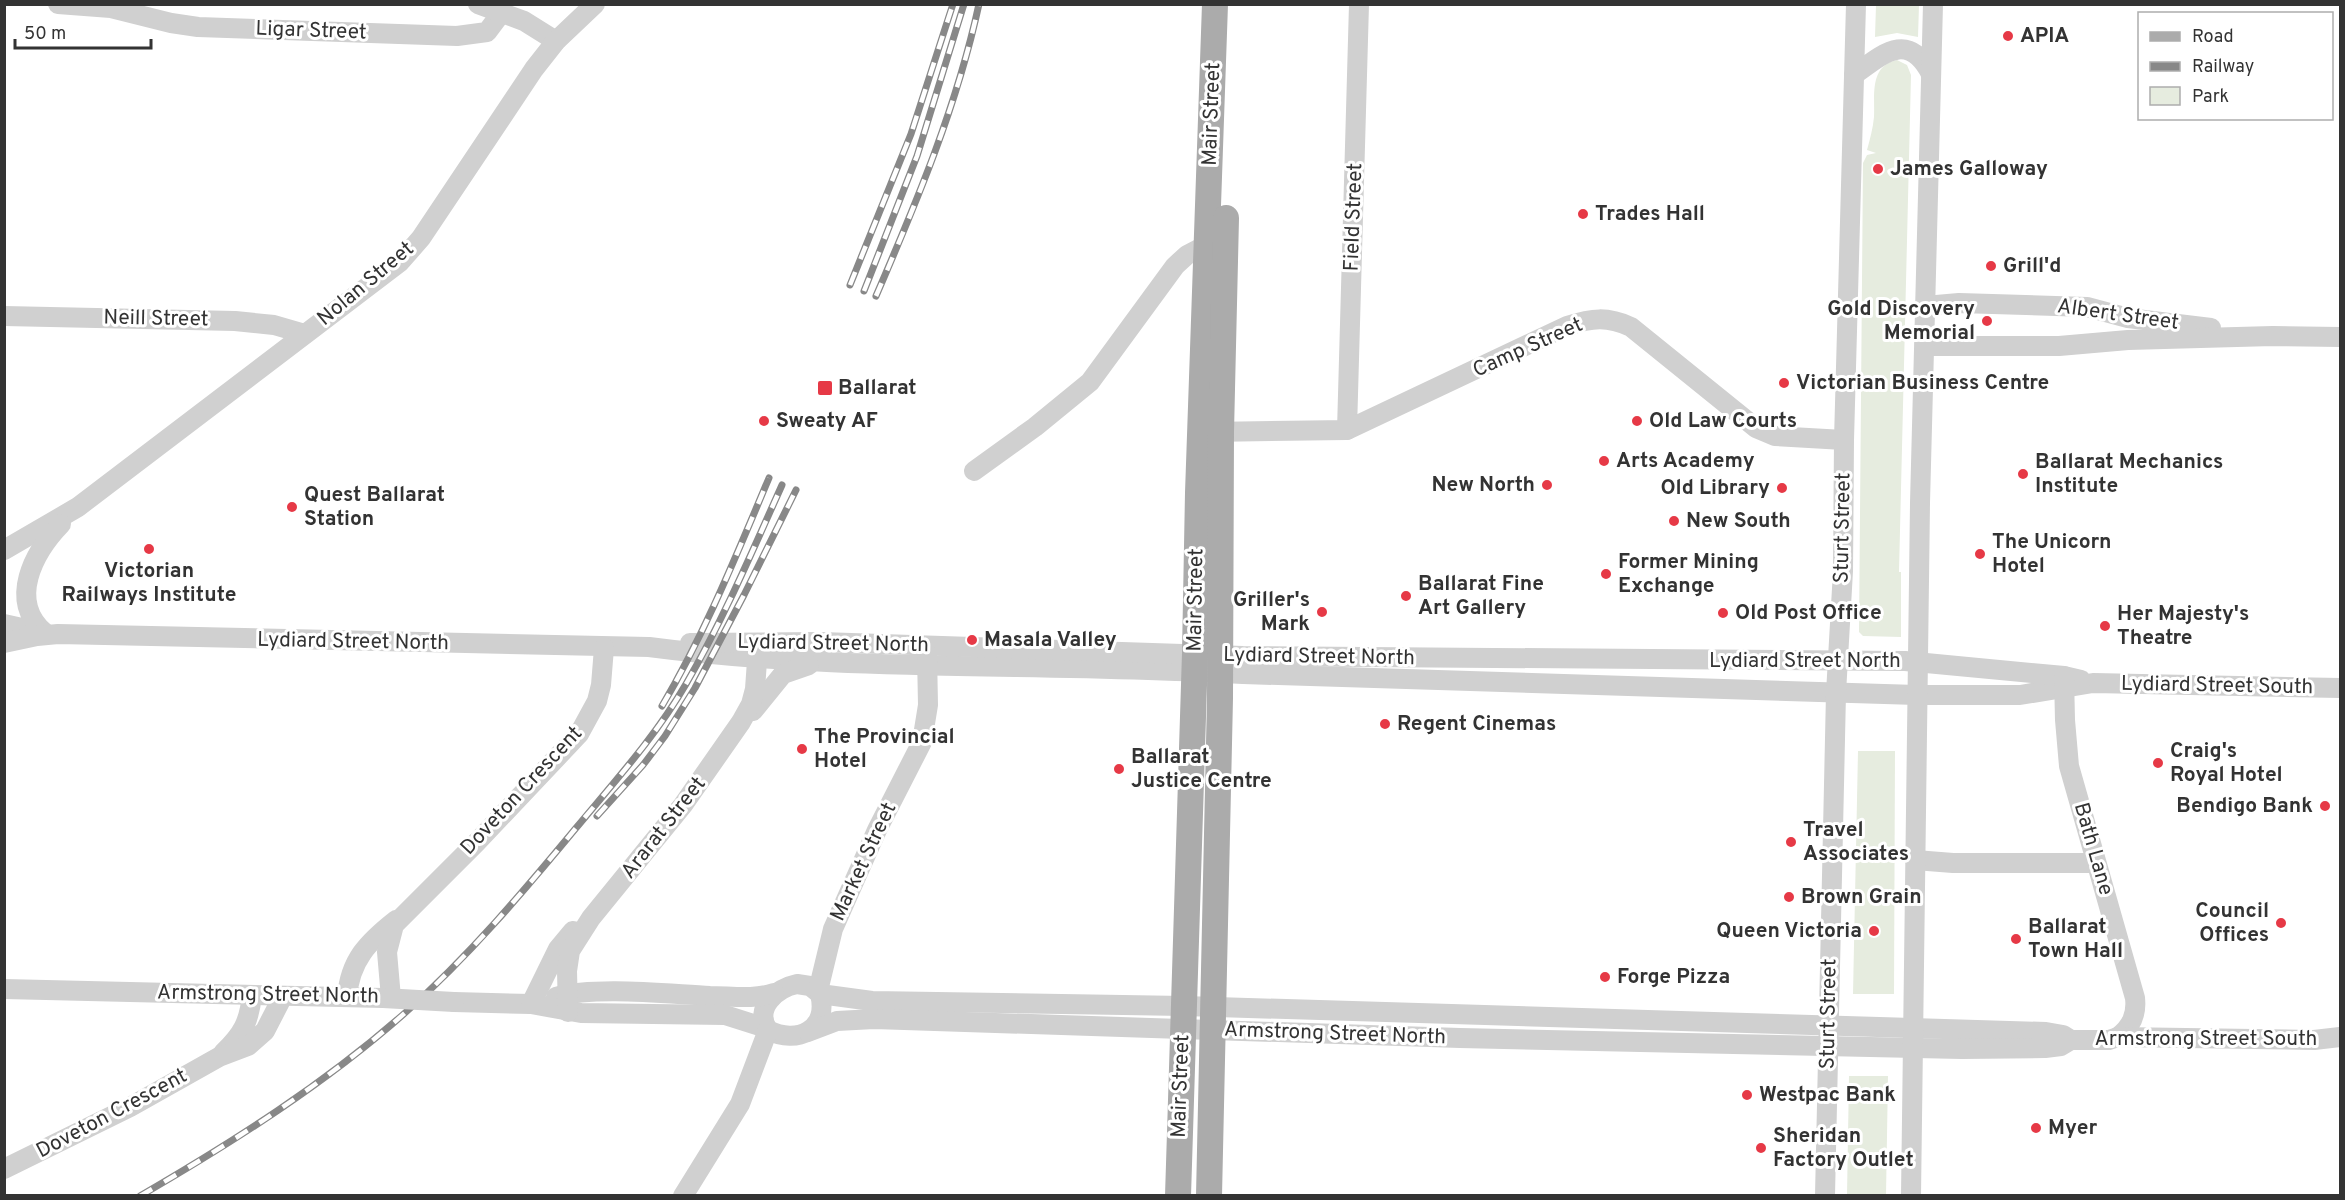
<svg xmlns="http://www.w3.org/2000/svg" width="2345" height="1200" viewBox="0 0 2345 1200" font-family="Overpass,sans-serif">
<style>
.green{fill:#e6ecdf}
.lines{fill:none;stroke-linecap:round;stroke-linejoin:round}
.minor{stroke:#d0d0d0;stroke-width:20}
.major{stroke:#ababab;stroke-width:26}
.rail-casing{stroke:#888;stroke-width:7}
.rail{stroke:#fff;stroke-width:4.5;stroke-dasharray:14;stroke-linecap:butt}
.minor-bridge{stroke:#d0d0d0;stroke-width:20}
.poi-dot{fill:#e63946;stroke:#fff;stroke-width:2}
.labels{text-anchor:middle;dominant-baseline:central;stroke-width:6;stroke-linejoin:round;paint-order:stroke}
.street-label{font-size:21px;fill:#333;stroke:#fff}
.poi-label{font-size:21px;font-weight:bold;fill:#333;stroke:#fff;text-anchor:start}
</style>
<rect width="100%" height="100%" fill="#fff"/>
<!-- green -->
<g class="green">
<path d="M1876,5H1919L1918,37L1897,33L1875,37Z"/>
<path d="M1897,60L1907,65L1911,75L1899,572H1901V637L1863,636L1859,632L1863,163L1867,155L1876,153L1867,150C1870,139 1873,128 1874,117C1875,95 1869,66 1897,60Z"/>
<path d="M1858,751H1895L1894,994H1853Z"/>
<path d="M1849,1076H1888L1886,1195H1847Z"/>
</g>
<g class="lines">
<!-- minor -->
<g class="minor">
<path d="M58,4L111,8L171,23L198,27L457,36L487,32L502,12"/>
<path d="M478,4L524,21L556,41"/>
<path d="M1854,75C1883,54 1908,30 1931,74"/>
<path d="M1925,306L1959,303L2087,307L2128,318L2211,328"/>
<path d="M4,316L235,321L274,325L305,334"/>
<path d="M1925,346H2059L2128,340L2273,336L2340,337"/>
<path d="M1347,430L1359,4"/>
<path d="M1209,432L1347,430L1567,326C1592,318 1607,316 1631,327L1756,428L1775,436L1844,440"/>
<path d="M974,471L1035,427L1090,382L1175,266L1187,255L1208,244"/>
<path d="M4,550L78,507L400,262L421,238L534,69L556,41L595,4"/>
<path d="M4,624L40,632"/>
<path d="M45,633C7,601 34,552 61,524"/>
<path d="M4,643L37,636L58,634L649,647C846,673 1045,662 1243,674L1917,695H2020L2093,683L2340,688"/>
<path d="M690,643L821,642L1243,656L1905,661L2064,676L2081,680"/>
<path d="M2064,676L2065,720L2069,766L2135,998C2137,1015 2131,1027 2118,1037"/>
<path d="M753,711L783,674L809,665"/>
<path d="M1915,860L1953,863H2096"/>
<path d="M797,984L810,986L820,994C829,1030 797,1045 768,1030C753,1008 777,988 797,984Z"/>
<path d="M4,989L383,998"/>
<path d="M818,991L833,929L877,830L922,742L928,705L927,654"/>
<path d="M820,994L872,1001L1184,1006L2046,1032L2063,1035L2071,1040"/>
<path d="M347,997C350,960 368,942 396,920"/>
<path d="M556,997C596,986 667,994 710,996C731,996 753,1000 774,993"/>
<path d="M391,998L387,952L394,925L477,842L579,734L597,701L601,685L604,648"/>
<path d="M454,1002L531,1004L581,1013L725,1015L766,1028"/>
<path d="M531,1004L558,949L573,931"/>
<path d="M568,1012L567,971L570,951L591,918L683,805L741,722L751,704L755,689L758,647"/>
<path d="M808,1032L837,1021L874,1019L1460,1038L1962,1049L2045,1048L2061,1046L2071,1040H2109L2118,1037L2314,1040L2340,1037"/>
<path d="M223,1053C243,1034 249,1022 252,995"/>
<path d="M4,1169L130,1107L219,1057L248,1046L265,1031L283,996"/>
<path d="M683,1196L740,1104L768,1030"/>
<path d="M1825,1196L1836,693L1843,571L1844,440L1856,4"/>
<path d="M1911,1196L1920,503L1933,4"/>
</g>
<!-- major -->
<g class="major">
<path d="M1178,1196L1195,653L1198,493L1215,4"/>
<path d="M1209,1196L1220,698L1221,432L1226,218"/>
</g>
<defs>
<g id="rail">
<path d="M850,285L911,134L953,4"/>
<path d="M864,291L917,156L964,4"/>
<path d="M876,296C917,201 957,106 979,4"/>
<path d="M662,706C705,633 736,556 769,478"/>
<path d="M597,816L643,765L665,736L695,688L744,595L796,490"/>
<path d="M140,1196C233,1142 326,1083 406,1012C469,956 523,892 576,828C615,781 656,736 686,684C723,620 752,552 782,485"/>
</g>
</defs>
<!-- rail casing -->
<use href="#rail" class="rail-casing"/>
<!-- rail -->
<use href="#rail" class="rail"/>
<!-- minor-bridge -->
<path class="minor-bridge" d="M383,998L454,1002"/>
</g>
<!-- markers -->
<g class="poi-dot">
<circle cx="2008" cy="36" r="6"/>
<circle cx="1878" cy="169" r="6"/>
<circle cx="1583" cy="214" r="6"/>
<circle cx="1991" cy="266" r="6"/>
<circle cx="1987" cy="321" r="6"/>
<circle cx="1784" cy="383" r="6"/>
<rect x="817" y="380" width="16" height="16" rx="3"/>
<circle cx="764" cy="421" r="6"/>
<circle cx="1637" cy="421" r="6"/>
<circle cx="1604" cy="461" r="6"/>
<circle cx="2023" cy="474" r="6"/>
<circle cx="1547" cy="485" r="6"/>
<circle cx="1782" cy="488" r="6"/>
<circle cx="292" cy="507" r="6"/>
<circle cx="1674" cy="521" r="6"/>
<circle cx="149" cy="549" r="6"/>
<circle cx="1980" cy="554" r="6"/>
<circle cx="1606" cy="574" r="6"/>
<circle cx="1406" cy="596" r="6"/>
<circle cx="1322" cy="612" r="6"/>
<circle cx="1723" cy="613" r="6"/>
<circle cx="2105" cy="626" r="6"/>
<circle cx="972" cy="640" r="6"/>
<circle cx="1385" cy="724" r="6"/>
<circle cx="802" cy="749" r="6"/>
<circle cx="2158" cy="763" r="6"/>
<circle cx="1119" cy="769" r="6"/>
<circle cx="2325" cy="806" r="6"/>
<circle cx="1791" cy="842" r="6"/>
<circle cx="1789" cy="897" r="6"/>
<circle cx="2281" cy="923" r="6"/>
<circle cx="1874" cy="931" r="6"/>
<circle cx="2016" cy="939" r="6"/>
<circle cx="1605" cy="977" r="6"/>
<circle cx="1747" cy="1095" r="6"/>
<circle cx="2036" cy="1128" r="6"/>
<circle cx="1761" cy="1148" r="6"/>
</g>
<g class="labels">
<!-- street labels -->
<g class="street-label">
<text transform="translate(311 31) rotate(2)">Ligar Street</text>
<text transform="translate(1212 114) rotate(-88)">Mair Street</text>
<text transform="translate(1354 217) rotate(-88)">Field Street</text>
<text transform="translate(366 284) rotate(-40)">Nolan Street</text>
<text transform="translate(2118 315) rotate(8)">Albert Street</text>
<text transform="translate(156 319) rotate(1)">Neill Street</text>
<text transform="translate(1528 348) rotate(-24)">Camp Street</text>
<text transform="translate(1843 528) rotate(-89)">Sturt Street</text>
<text transform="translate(1196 600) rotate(-89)">Mair Street</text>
<text transform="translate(353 642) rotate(1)">Lydiard Street North</text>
<text transform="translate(833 644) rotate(1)">Lydiard Street North</text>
<text transform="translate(1319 657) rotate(1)">Lydiard Street North</text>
<text x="1805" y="661">Lydiard Street North</text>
<text transform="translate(2217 686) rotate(1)">Lydiard Street South</text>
<text transform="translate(522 791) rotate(-47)">Doveton Crescent</text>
<text transform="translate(664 828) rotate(-52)">Ararat Street</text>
<text transform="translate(2093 849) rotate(74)">Bath Lane</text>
<text transform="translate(864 862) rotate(-65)">Market Street</text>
<text transform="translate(268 995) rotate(1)">Armstrong Street North</text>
<text transform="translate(1829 1014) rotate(-89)">Sturt Street</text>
<text transform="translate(1335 1034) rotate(2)">Armstrong Street North</text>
<text x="2206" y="1039">Armstrong Street South</text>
<text transform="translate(1181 1086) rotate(-88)">Mair Street</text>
<text transform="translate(112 1114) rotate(-28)">Doveton Crescent</text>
</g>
<!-- poi labels -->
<g class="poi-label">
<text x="2020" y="36">APIA</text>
<text x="1890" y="169">James Galloway</text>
<text x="1595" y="214">Trades Hall</text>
<text x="2003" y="266">Grill'd</text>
<text x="1975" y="309" text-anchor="end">Gold Discovery<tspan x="1975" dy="24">Memorial</tspan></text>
<text x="1796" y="383">Victorian Business Centre</text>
<text x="838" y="388">Ballarat</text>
<text x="776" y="421">Sweaty AF</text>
<text x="1649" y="421">Old Law Courts</text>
<text x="1616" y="461">Arts Academy</text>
<text x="2035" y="462">Ballarat Mechanics<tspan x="2035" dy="24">Institute</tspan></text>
<text x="1535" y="485" text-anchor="end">New North</text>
<text x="1770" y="488" text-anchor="end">Old Library</text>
<text x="304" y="495">Quest Ballarat<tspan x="304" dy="24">Station</tspan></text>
<text x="1686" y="521">New South</text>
<text x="1992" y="542">The Unicorn<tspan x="1992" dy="24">Hotel</tspan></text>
<text x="1618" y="562">Former Mining<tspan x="1618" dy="24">Exchange</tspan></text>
<text x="149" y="571" text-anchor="middle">Victorian<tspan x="149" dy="24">Railways Institute</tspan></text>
<text x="1418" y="584">Ballarat Fine<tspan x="1418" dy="24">Art Gallery</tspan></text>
<text x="1310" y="600" text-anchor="end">Griller's<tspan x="1310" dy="24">Mark</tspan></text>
<text x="1735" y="613">Old Post Office</text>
<text x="2117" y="614">Her Majesty's<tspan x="2117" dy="24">Theatre</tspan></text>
<text x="984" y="640">Masala Valley</text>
<text x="1397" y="724">Regent Cinemas</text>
<text x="814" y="737">The Provincial<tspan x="814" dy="24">Hotel</tspan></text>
<text x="2170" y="751">Craig's<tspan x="2170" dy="24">Royal Hotel</tspan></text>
<text x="1131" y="757">Ballarat<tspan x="1131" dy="24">Justice Centre</tspan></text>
<text x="2313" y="806" text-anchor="end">Bendigo Bank</text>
<text x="1803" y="830">Travel<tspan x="1803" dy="24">Associates</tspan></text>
<text x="1801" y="897">Brown Grain</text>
<text x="2269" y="911" text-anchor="end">Council<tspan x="2269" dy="24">Offices</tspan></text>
<text x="2028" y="927">Ballarat<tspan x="2028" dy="24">Town Hall</tspan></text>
<text x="1862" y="931" text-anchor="end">Queen Victoria</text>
<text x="1617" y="977">Forge Pizza</text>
<text x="1759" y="1095">Westpac Bank</text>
<text x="2048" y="1128">Myer</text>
<text x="1773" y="1136">Sheridan<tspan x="1773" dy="24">Factory Outlet</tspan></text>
</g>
</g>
<!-- border -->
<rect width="2345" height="1200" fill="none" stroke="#333333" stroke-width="12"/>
<!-- legend -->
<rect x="2138" y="12" width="195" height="108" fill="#ffffff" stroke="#adadad" stroke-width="1.5"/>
<rect x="2150" y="32" width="30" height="9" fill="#ababab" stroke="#adadad" stroke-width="1.5"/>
<text x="2192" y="42" font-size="18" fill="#333333">Road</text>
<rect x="2150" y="62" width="30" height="9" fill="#888888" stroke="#adadad" stroke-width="1.5"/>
<text x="2192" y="72" font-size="18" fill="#333333">Railway</text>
<rect x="2150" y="87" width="30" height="18" fill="#e6ecdf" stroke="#adadad" stroke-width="1.5"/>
<text x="2192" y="102" font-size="18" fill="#333333">Park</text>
<!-- scale -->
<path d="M15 39v9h136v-9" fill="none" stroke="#333333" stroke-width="3"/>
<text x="24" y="39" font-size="18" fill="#333333" stroke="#ffffff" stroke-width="4.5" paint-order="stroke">50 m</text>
</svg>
